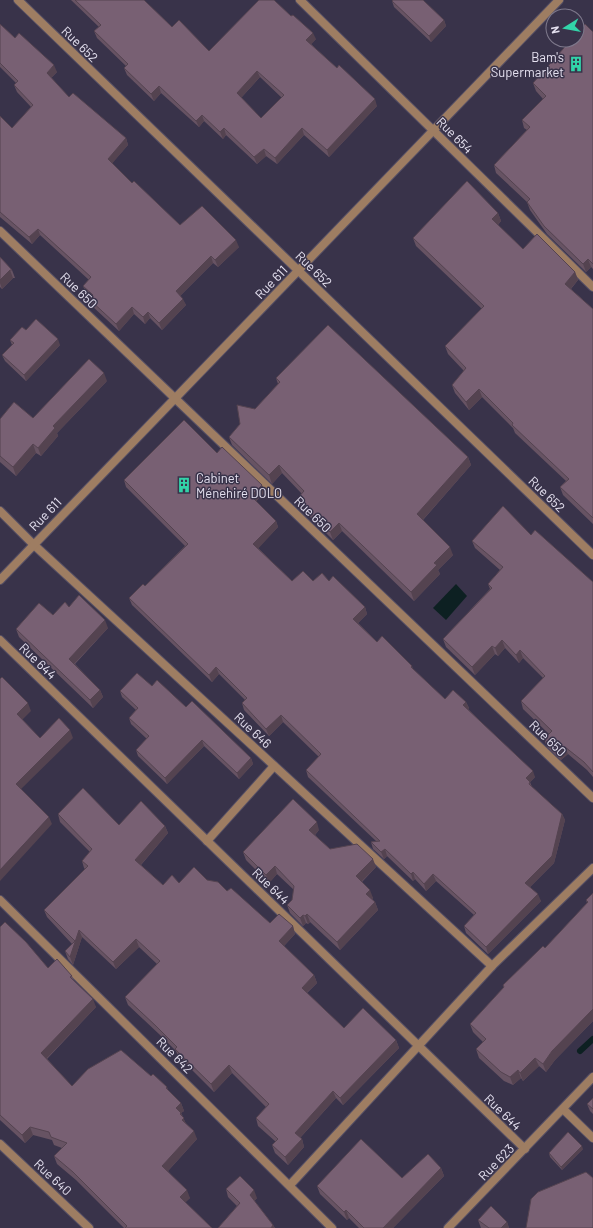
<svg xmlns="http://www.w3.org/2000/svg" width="593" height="1228" viewBox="0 0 593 1228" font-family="Barlow,sans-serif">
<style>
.water{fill:#0d2022}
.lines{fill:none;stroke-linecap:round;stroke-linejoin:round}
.stream{stroke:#0d2022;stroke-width:6}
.minor-casing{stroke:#554f65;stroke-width:10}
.minor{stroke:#9e7d62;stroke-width:8}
.wall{fill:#675363;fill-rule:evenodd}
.shaded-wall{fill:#544350}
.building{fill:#786073;stroke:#544350;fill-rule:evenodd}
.labels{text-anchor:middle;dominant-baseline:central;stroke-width:3;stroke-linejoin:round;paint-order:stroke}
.street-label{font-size:13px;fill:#e5e1f0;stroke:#39334a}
.poi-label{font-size:13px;fill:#e5e1f0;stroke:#39334a;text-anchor:end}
</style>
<rect width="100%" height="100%" fill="#39334a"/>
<!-- water -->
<path class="water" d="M456,584L467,596L446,620L433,608Z"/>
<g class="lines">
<!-- stream -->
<path class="stream" d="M580,1051L593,1039"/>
<defs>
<g id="minor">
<path d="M18,0L593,555"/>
<path d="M300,0L593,287"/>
<path d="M0,231L593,798"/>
<path d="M0,511L33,544L492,966"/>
<path d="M0,580L559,0"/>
<path d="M0,640L525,1149"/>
<path d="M207,841L274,766"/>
<path d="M0,900L332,1228"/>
<path d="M563,1109L593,1138"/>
<path d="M0,1144L89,1228"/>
<path d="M290,1185L492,966L593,868"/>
<path d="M448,1228L593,1077"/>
</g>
</defs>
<!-- minor casing -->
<use href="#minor" class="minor-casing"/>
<!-- minor -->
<use href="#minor" class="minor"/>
</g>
<!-- wall -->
<g class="wall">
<path d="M71,0H144L172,27L209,51L316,39L311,44L377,106L329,157L304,135L277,164L266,156L257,164L226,135L223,139L204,121L199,127L161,93L154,101L127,75L124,68L126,66L97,38L94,31L99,27ZM260,77L282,98L261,118L241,98Z"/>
<path d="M392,1L444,20L446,26L431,42L394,7Z"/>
<path d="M0,24L15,38L57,72L51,78L69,97L126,138L128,145L112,163L132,183L180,225L239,247L218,267L213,263L180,296L186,305L162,330L150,318L145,324L134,314L119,331L92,306L89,299L91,297L86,293L83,286L89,280L40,235L32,244L0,217V116L12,128L31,107L17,92L14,85L16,83L0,67Z"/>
<path d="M593,32V269L591,267L586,272L547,234L530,210L527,202L496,173L494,165L527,130L524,128L522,120L543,99L536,91L533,83Z"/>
<path d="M498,213L501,221L498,225L523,249L575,272L578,280L571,289L593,309V524L563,495L560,487L566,481L515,433L513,428L482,397L469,410L455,393L452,385L464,371L448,354L445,346L482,309L416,246L413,238Z"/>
<path d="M0,257L12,270L15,278H13L2,289L0,287Z"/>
<path d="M26,330L60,345L26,381L5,361L2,355L12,345L10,340Z"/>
<path d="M276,378L468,457L471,465L423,520L453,555L438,570L440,574L414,601L342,531L333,540L300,507L297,499L302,494L282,473L272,484L232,445L229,437L278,384Z"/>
<path d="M107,381L57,433L58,436L41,456L36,453L16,476L0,462V419L33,418Z"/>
<path d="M217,453L265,492L256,501L276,521L278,527L258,548L292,581H329L365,607L367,614L358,623L377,642L412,666L413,670L445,699L466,702L469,708L468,709L535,777L530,782L532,787L562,814L565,820L554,863L530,887L541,901L488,954L466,933L464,926L474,915L436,881L426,891L415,879L413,881L387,856L384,859L373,849L371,842L376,841L308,777L306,770L319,757L283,722L269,736L244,710L242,703L245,700L219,674L212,682L132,605L129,598L145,586L185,546L126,487L124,480Z"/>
<path d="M531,535L593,582V777L587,770L568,754L561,760L547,747L544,739L549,734L523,709L521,701L543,678L523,658L519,663L505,648L498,656L495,654L475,675L446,647L443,639L490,589L488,584L500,570L475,548L472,541Z"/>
<path d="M69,607L108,628L75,664L100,690L103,697L93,708L19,637L16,629L53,615Z"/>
<path d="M152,686L186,707L251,758L253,764L239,779L204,746L167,784L138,756L136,750L147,739L131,724L129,718L136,710L122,697L120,691Z"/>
<path d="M58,814L119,825L165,826L168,833L141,865L163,885L207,880L227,891L270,923L293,926L295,934L284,946L314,975L317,983L307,993L344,1028L396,1040L399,1048L343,1105L336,1098L300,1138L302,1139L304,1147L288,1165L275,1153L272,1145L276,1142L258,1126L256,1118L266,1107L232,1073L214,1092L178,1056L176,1051L159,1034L128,1005L125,997L157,964L139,947L116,969L82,937L73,965L68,959L65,951L72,944L47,917L44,910L85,869L84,868L82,861L90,852L60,822Z"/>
<path d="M319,830L315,835L330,849L376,867L362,882L373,898L372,899L375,902L378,910L340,950L310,922L308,924L306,923L303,926L290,913L287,905L292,900L294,890L277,874L269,883L246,860L243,852Z"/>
<path d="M593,893V1021L555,1060L546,1072L539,1066L523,1081L521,1078L513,1085L504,1081L479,1058L476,1049L483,1042L473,1032L470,1024L504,988L503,985L545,948L587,903L586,900Z"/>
<path d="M0,927L48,968L72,976L74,981L96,1007L47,1059L72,1086L151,1076L167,1087L168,1091L181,1103L184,1111L181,1113L183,1117L185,1122L197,1139L168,1171L190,1198L185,1202L212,1228H124L76,1180L57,1164L54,1156L62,1148L54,1145L52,1140L33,1135L25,1143L0,1120Z"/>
<path d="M593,1098V1114L590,1111L587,1104Z"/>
<path d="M583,1149L562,1170L550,1157L549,1153Z"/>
<path d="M441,1168L444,1176L393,1228H359L349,1218L347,1220L320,1194L317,1186L402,1178Z"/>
<path d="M226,1189L257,1198L254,1201L273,1225L275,1228H218L237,1206L228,1197Z"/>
<path d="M478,1220L507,1222L509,1228H481Z"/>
</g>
<!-- shaded-wall -->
<g class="shaded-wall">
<path d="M444,20L446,26L431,42L429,36Z"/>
<path d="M313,33L316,39L309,47L306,40Z"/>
<path d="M54,65L57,72L49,80L47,73Z"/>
<path d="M257,71L260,77L239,100L237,93Z"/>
<path d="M159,86L161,93L154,101L151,94Z"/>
<path d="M375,99L377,106L329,157L327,150Z"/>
<path d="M202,115L204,121L199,127L196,121Z"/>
<path d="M224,128L226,135L223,139L220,132Z"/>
<path d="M302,128L304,135L277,164L275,158Z"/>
<path d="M126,138L128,145L110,166L108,159Z"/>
<path d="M264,149L266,156L257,164L254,157Z"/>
<path d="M498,213L501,221L495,228L492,219Z"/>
<path d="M38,229L40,235L32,244L29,237Z"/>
<path d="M236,240L239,247L218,267L215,260Z"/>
<path d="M211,256L213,263L178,298L176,291Z"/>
<path d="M588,259L591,267L586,272L583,264Z"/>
<path d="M10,270L13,278L2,289L0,283V280Z"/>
<path d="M575,272L578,280L568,292L565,284Z"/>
<path d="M183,299L186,305L162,330L159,323Z"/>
<path d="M132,307L134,314L119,331L116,324Z"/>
<path d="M148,312L150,318L145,324L143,317Z"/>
<path d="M58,339L60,345L26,381L24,375Z"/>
<path d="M104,373L107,381L57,433L58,436L41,456L38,448L53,426Z"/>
<path d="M479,389L482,397L469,410L466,402Z"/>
<path d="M33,444L36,453L16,476L13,467Z"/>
<path d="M468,457L471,465L420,523L417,514Z"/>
<path d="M279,465L282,473L272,484L269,475Z"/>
<path d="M262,485L265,492L254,503L251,496Z"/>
<path d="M276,521L278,527L256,551L253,544Z"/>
<path d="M339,523L342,531L333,540L330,532Z"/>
<path d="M450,547L453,555L438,570L440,574L414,601L411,592L434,563Z"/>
<path d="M365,607L367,614L356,625L353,619Z"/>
<path d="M105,620L108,628L72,666L69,659Z"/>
<path d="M502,640L505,648L498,656L495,648Z"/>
<path d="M492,646L495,654L475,675L472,667Z"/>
<path d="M520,650L523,658L519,663L516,655Z"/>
<path d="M216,667L219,674L212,682L209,675Z"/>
<path d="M100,690L103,697L93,708L90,700Z"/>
<path d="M466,702L469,708L466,712L463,705Z"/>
<path d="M28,703L31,711L20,722L17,714Z"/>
<path d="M281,715L283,722L269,736L266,729Z"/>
<path d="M70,730L73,738L18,792L16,784Z"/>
<path d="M202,740L204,746L167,784L165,778Z"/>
<path d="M565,747L568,754L561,760L558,752Z"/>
<path d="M251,758L253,764L239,779L237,773Z"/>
<path d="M533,771L535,777L528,784L526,778Z"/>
<path d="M562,814L565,820L554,863L527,890L525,883Z"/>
<path d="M49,817L52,824L0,881V870Z"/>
<path d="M317,822L319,830L312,838L309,830Z"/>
<path d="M165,826L168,833L138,868L135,860Z"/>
<path d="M385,849L387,856L384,859L381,852Z"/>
<path d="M373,859L376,867L359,884L356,876Z"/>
<path d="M275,866L277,874L269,883L266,875Z"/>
<path d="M413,872L415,879L413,881L411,874Z"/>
<path d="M433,874L436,881L426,891L424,884Z"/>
<path d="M370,890L373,898L369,902L366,894Z"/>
<path d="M538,894L541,901L488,954L486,947Z"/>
<path d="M375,902L378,910L340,950L337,942Z"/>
<path d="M307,914L310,922L308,924L305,916Z"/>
<path d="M303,915L306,923L303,926L300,918Z"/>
<path d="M293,926L295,934L281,949L279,941Z"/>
<path d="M79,930L82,937L73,965L70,957Z"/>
<path d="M136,939L139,947L116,969L113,962Z"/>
<path d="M314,975L317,983L304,995L302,988Z"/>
<path d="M93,999L96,1007L44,1061L41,1053Z"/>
<path d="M593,1009V1021L555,1060L546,1072L543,1064L552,1051Z"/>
<path d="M396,1040L399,1048L343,1105L340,1098Z"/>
<path d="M535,1058L539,1066L523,1081L520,1073Z"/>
<path d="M229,1065L232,1073L214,1092L211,1084Z"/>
<path d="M518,1070L521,1078L513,1085L510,1077Z"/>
<path d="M333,1091L336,1098L298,1140L295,1133Z"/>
<path d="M181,1103L184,1111L181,1113L187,1126L185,1127L176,1108Z"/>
<path d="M30,1127L33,1135L25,1143L22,1135Z"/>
<path d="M194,1131L197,1139L165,1174L162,1166Z"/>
<path d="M302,1139L304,1147L288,1165L285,1157Z"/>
<path d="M582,1146L583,1149L562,1170L561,1167Z"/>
<path d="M441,1168L444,1176L393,1228H383Z"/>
<path d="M187,1190L190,1198L183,1205L180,1197Z"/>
<path d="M254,1190L257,1198L253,1203L250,1195Z"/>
<path d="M346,1210L349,1218L347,1220L344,1212Z"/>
<path d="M507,1222L509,1228H501Z"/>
<path d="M273,1225L275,1228H271Z"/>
</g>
<!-- building -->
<g class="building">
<path d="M75,0H144L172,27L179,20L209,51L259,0H274L291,16L293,15L313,33L306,40L337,68L339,65L375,99L327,150L302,128L275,158L264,149L254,157L224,128L220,132L202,115L196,121L159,86L151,94L124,68L128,64L94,31L101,25ZM257,71L284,95L261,118L237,93Z"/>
<path d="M393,0H423L444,20L429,36L392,1Z"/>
<path d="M0,24L15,38L19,33L54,65L47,73L69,97L73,93L126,138L108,159L132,183L134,181L180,225L202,206L236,240L215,260L211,256L176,291L183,299L159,323L148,312L143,317L132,307L116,324L89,299L93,295L83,286L91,277L38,229L29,237L0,212V116L12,128L33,105L14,85L18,81L0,63Z"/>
<path d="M585,24L593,32V264L588,259L583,264L544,226L527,202L530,199L494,165L530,127L522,120L546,96L533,83L571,40H577V33Z"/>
<path d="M467,181L498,213L492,219L523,249L537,234L575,272L565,284L593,309V518L560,487L569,479L512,425L513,423L479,389L466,402L452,385L466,368L445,346L484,306L413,238Z"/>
<path d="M0,257L12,270H10L0,280Z"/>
<path d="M36,319L58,339L24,375L2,355L14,343L10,340L22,327L26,330Z"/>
<path d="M328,325L468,457L417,514L450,547L434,563L437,565L411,592L339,523L330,532L297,499L304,491L279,465L269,475L229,437L240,424L237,405L255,409L280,382L276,378Z"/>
<path d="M89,359L104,373L53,426L55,428L38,448L33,444L13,467L0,456V419L14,402L33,418Z"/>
<path d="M184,420L217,453L222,447L262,485L251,496L276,521L253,544L292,581L303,571L313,581L322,573L329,581L333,576L365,607L353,619L377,642L382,636L412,666L411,667L445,699L453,690L466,702L463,705L533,771L526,778L530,782L529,784L562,814L552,856L525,883L538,894L486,947L464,926L476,913L433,874L424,884L413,872L411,874L385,849L381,852L371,842L380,841L306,770L321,754L281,715L266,729L242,703L247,698L216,667L209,675L129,598L143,584L145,586L188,544L124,480Z"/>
<path d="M503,506L531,535L535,530L593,582V772L584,762L565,747L558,752L544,739L552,731L521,701L545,676L520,650L516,655L502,640L495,648L492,646L472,667L443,639L492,588L488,584L503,567L472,541Z"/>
<path d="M79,595L105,620L69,659L100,690L90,700L16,629L39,603L53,615L65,602L69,607Z"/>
<path d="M137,673L152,686L157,680L186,707L192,701L251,758L237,773L202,740L165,778L136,750L149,736L129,718L138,708L120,691Z"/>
<path d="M2,677L28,703L17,714L40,738L59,718L70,730L16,784L49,817L0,870V679Z"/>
<path d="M83,788L119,825L141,801L165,826L135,860L163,885L172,875L179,883L194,867L207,880L218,882L227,891L231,888L270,923L279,914L293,926L279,941L314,975L302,988L344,1028L363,1008L396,1040L340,1098L333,1091L295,1133L302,1139L285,1157L272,1145L278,1139L256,1118L269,1104L229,1065L211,1084L175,1049L177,1047L156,1026L125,997L160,961L136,939L113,962L79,930L70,957L65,951L75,941L44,910L88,866L82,861L92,849L58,814Z"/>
<path d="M293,799L317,822L309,830L330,849L357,844L373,859L356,876L370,890L366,894L375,902L337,942L307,914L305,916L303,915L300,918L287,905L292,900L294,886L275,866L266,875L243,852Z"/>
<path d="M593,893V1009L552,1051L543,1064L535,1058L520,1073L518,1070L510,1077L501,1072L476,1049L486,1039L470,1024L504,987L503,985L543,946L545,948L588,902L586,900Z"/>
<path d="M5,922L26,942L48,968L57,959L72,976L70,977L93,999L41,1053L72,1086L88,1069L121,1050L151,1076L153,1074L167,1087L166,1088L181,1103L176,1108L181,1113L180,1114L184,1118L182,1120L194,1131L162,1166L187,1190L180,1197L212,1228H125L127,1226L73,1172L54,1156L67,1143L51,1137L49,1132L30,1127L22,1135L0,1115V927Z"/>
<path d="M593,1098V1109L587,1104Z"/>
<path d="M568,1132L582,1146L561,1167L549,1153Z"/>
<path d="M361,1139L402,1178L428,1154L441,1168L383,1228H364L346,1210L344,1212L317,1186Z"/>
<path d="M586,1172L593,1178V1228H526L531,1199L538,1192Z"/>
<path d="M240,1176L254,1190L250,1195L273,1225L271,1228H218L240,1203L226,1189Z"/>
<path d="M491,1206L507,1222L501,1228H489L478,1220Z"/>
</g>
<!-- icons -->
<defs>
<symbol id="building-bare" viewBox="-9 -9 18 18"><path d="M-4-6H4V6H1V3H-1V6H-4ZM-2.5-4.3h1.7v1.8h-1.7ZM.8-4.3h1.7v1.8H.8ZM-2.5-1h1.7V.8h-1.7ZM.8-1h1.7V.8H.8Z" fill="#32d4a9" stroke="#39334a" stroke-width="2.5" paint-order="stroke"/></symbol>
</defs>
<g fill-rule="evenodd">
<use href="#building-bare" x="565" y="53" width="22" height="22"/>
<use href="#building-bare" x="173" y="474" width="22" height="22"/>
</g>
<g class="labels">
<!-- street labels -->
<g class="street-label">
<text transform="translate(80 44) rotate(44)">Rue 652</text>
<text transform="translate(455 135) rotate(45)">Rue 654</text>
<text transform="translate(314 269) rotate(44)">Rue 652</text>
<text transform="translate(271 282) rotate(-46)">Rue 611</text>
<text transform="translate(79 290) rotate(44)">Rue 650</text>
<text transform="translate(547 494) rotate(44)">Rue 652</text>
<text transform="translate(45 514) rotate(-46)">Rue 611</text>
<text transform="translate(313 514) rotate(44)">Rue 650</text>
<text transform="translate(38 661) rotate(44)">Rue 644</text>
<text transform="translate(253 730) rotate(43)">Rue 646</text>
<text transform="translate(548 738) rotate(44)">Rue 650</text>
<text transform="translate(271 886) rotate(44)">Rue 644</text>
<text transform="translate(175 1055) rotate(45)">Rue 642</text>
<text transform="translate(503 1112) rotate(44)">Rue 644</text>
<text transform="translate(496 1162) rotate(-46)">Rue 623</text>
<text transform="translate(53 1177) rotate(43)">Rue 640</text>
</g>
<!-- poi labels -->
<g class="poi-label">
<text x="564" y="57">Bam's<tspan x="564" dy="15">Supermarket</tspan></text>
<text x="196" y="478" text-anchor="start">Cabinet<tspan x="196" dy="15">Ménehiré DOLO</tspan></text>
</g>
</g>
<!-- north arrow -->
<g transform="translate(565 28) rotate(259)"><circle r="19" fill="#39334a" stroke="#7e798c"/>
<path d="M0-3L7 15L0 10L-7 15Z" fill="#32d4a9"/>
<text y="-6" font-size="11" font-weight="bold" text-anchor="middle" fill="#e5e1f0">N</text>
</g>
</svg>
